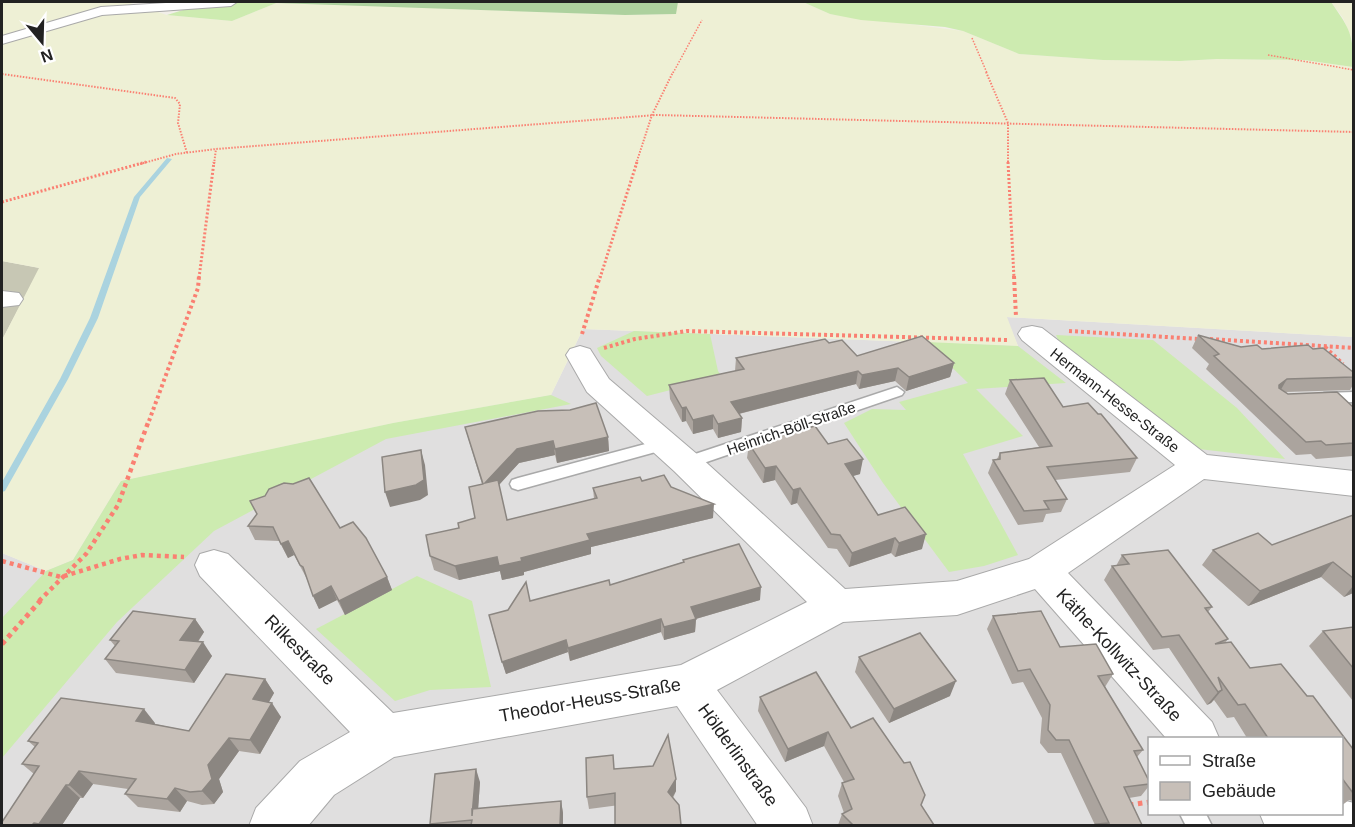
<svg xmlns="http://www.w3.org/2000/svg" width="1355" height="827" viewBox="0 0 1355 827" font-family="Helvetica,sans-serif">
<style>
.residential{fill:#e0dfdf;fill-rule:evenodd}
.construction{fill:#c7c7b4}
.farmland{fill:#eef0d5}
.grass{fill:#cdebb0}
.forest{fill:#add19e}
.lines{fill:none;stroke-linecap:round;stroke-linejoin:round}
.stream{fill:#aad3df;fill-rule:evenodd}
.service-casing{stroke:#a9a9a9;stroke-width:3}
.minor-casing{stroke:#a9a9a9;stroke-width:2}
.path-far5{stroke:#fa8072;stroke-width:1.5;stroke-dasharray:1.5 1.5;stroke-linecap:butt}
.path-far4{stroke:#fa8072;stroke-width:2;stroke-dasharray:1.5 1.5;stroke-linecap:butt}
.path-far3{stroke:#fa8072;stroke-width:3;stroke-dasharray:2 2;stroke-linecap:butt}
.path-far2{stroke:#fa8072;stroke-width:4;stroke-dasharray:3 3;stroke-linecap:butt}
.path-far1{stroke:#fa8072;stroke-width:4.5;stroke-dasharray:4 4;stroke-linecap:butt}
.path{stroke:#fa8072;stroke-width:5;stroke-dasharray:4.5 4.5;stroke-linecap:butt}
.service{fill:#fff;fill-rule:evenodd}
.minor{fill:#fff;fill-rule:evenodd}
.wall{fill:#aba49e}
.shaded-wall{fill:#8b8681}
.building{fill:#c7bfb8;stroke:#8b8681;stroke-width:1.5}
.labels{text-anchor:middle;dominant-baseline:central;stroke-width:4.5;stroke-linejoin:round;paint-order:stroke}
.street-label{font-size:15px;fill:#222;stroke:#fff}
.near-street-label{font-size:18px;fill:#222;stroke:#fff}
</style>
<rect width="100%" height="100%" fill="#f2efe9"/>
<!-- residential -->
<path class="residential" d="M1006,317L1353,337V825H2V553L46,571L121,481L551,395L583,329L1018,346ZM1150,738H1342V814H1150Z"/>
<!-- construction -->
<path class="construction" d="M2,261L40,268L2,340Z"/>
<!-- farmland -->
<g class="farmland">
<path d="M2,2H127L167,15L232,21L279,2L625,15L675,14L678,2H803L830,14L963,31L1019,54L1103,60L1180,61L1217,59L1304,60L1353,67V337L1007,317L1018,346L583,329L551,395L393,423L121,481L73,560L46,571L2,553V340L39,268L2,261Z"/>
<path d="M1331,2H1353V42L1343,18Z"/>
</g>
<!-- grass -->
<g class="grass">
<path d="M209,2H279L232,21L167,15Z"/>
<path d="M803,2H1331C1349,28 1354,34 1353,67L1304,60L1217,59L1180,61L1103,60L1019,54L963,31L945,27L861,20L830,14Z"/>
<path d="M634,331L710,334L718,371L722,377L647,396L601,356L597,348Z"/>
<path d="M1056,335L1153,340L1237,408L1285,459L1190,448L1063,352Z"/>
<path d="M926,342L1018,346L1066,383L976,389L1023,436L963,454L1018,555L984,566L949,572L883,483L844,423L872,409L906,410L899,402L968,383Z"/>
<path d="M551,395L571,404L386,439L214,531L117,622L2,758V618L46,571L73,560L121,481L393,423Z"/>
<path d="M417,576L472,601L491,687L430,690L395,701L316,629Z"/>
</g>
<!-- forest -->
<path class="forest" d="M246,2H678L676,14L625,15Z"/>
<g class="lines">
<!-- stream -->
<path class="stream" d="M167,158L172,159L140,197L98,318L68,379L5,491L2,492V482L60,379L90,318L134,197Z"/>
<defs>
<g id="service">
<path d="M897,387L904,392L902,395L692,467H680L678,463L680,459Z"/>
<path d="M1354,392V402L1324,403L1317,398L1324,393Z"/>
<path d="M664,439L670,440L672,444L670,448L518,490L512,488L510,484L512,480L518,478Z"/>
<path d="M1180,814H1206L1212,826H1186Z"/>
</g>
<g id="minor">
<path d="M182,2H237L231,6L102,15L2,44V36L101,7Z"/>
<path d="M2,291L19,293L23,299L19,305L2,307Z"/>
<path d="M1032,326L1042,328L1207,455L1354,471V496L1204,479L1068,573L1212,722L1219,738H1166L1035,589L957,615L843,622L717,690L806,808L813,826H758L677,706L394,757L334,795L308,826H249L256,808L300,761L350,732L200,576L195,565L200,554L214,550L228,554L393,713L681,665L807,602L674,471L587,392L566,355L570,349L580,346L590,349L609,379L698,455L845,589L957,581L1029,559L1175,465L1022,340L1018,334L1022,328Z"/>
<path d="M1342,800L1354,803V826H1265L1260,814H1342Z"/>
</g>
</defs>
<!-- service casing -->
<use href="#service" class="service-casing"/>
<!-- minor casing -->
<use href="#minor" class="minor-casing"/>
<!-- path-far5 -->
<g class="path-far5">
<path d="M972,38L987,73"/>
<path d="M1268,55L1354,70"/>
<path d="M673,73L702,20"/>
</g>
<!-- path-far4 -->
<g class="path-far4">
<path d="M986,72L1008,123V164"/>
<path d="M2,74L175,98L180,104L178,123L187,153"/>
<path d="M140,164L176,154L216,149L656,115L1354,132"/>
<path d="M214,164L216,149"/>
<path d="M636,164L652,115L673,72"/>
</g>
<!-- path-far3 -->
<g class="path-far3">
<path d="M1008,162L1014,278"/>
<path d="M2,202L146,162"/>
<path d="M199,278L214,162"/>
<path d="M600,278L637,162"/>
</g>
<!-- path-far2 -->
<g class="path-far2">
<path d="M1014,276L1016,317"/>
<path d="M1069,331L1199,339"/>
<path d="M582,334L600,276"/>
<path d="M1210,339L1354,348"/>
<path d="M1325,347L1343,364"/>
<path d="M604,348L635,339L687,331L1008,340"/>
<path d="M149,421L198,288L199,276"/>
</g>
<!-- path-far1 -->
<g class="path-far1">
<path d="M2,561L61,577L120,559L142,555L184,557"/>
<path d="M39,601L86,554L118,505L149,420"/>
</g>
<!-- path -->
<g class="path">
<path d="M2,644L41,600"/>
<path d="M1129,805L1150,802"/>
</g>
<!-- service -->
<use href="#service" class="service"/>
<!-- minor -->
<use href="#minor" class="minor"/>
</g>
<!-- wall -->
<g class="wall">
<path d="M1198,335L1241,347L1262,349H1313L1353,372V385L1350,390L1286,392L1288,394L1353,407V456L1316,459L1311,454L1296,455L1206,369L1209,364L1192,348Z"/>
<path d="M829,343L857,356L954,363L950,377L906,391L895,381L859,389L856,384L739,414L742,418L741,432L718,438L713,429L693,434L686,421L682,422L670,399L669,385L735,371L736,358Z"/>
<path d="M1010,380L1063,407L1137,458L1130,472L1055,480L1067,499L1061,512L1046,514L1043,522L1018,525L988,473L993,460L997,459L1000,453L1039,447L1005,394Z"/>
<path d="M465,427L608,437L609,451L557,463L555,455L519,463L499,485L507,520L594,499L593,488L642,481L671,487L713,518L591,547V554L524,572V575L502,580L500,571L459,580L434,570L430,556L459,528L475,518L482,484L469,441Z"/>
<path d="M749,444H828L860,474L852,476L878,515L922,549L895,557L891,553L849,567L837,549L828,548L797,503L791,505L775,480L763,483L747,458Z"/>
<path d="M1353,515V593L1344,597L1321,577L1248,606L1202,565L1213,550L1272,545Z"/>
<path d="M248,526L340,528L387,577L392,590L345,615L337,600L319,609L313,596L307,579L294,555L288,558L279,541L255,540Z"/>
<path d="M1122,555L1212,607L1208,612L1228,639L1225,643L1250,668L1307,696L1353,749V801L1349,800L1341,806V738H1247L1234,717L1227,718L1214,700L1211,703L1207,705L1169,648L1153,650L1104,580L1112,566H1116Z"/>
<path d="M683,560L760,600L696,619L695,632L664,640L661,632L570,661L568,652L506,674L492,628L530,601L610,585L683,562Z"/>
<path d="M993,616L1060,647L1113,674L1105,687L1143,750L1137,757L1149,781V786L1141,796L1129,798L1142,825H1095L1061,753H1048L1040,743L1042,718L1023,682L1012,684L987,629Z"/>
<path d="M195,619L204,632L198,642L212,656L194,683L116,673L105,659L115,646L110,640Z"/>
<path d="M1353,627V701L1309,646L1323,631Z"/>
<path d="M859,657L950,696L889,723L855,672Z"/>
<path d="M265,679L274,693L269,702L281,717L260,754L239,751L219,779L223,792L214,804L202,805L187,801L180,812L138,807L125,794L128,789L93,784L83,798H80L62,825H2L34,774L22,764L35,747L28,741L155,723V724L189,731Z"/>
<path d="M760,697L851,728L921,805L934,825H838L842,814L844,813L838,796L842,783L844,782L824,746L785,762L758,711Z"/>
<path d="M615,769L676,791L673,798L589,809L587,797Z"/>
<path d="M480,782L478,809L561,801L563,813V825H430V824Z"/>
</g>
<!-- shaded-wall -->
<g class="shaded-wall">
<path d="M954,363L950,377L906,391L909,377Z"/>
<path d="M898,368L895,381L859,389L862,375Z"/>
<path d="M858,371L856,384L730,416L731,402Z"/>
<path d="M1287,379L1279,393V385Z"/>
<path d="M686,407V421L682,422V408Z"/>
<path d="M713,415V429L693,434V420Z"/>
<path d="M742,418L741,432L718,438V424Z"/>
<path d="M608,437L609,451L557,463L555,449Z"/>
<path d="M553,441L555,455L519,463L488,497L485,483L517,449Z"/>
<path d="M421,450L425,465L428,495L420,500L390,507L385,492Z"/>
<path d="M863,459L860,474L843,479L845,464Z"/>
<path d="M776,466L775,480L763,483L765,468Z"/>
<path d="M800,488L797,503L791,505L793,490Z"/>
<path d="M714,504L713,518L591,547V554L524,572V575L502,580L500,571L459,580L455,566L497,557L521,558L587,534Z"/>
<path d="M926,534L922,549L895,557L899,543Z"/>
<path d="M895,538L891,553L849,567L852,553Z"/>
<path d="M288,541L294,555L288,558L281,544Z"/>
<path d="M1333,562L1321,577L1248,606L1260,591Z"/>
<path d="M387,577L392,590L345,615L339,601Z"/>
<path d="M331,586L337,600L319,609L313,596Z"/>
<path d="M1353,586V593L1344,597Z"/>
<path d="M761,587L760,600L692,620L696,619L695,632L664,640V627L691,607Z"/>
<path d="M195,619L204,632L190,653L180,640Z"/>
<path d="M661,619V632L570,661L568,648Z"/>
<path d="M566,640L568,652L506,674L502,662Z"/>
<path d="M203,642L212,656L194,683L185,670Z"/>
<path d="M265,679L274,693L262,714L253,699Z"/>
<path d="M956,681L950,696L889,723L894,709Z"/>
<path d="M1222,690L1211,703L1207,705L1218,692Z"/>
<path d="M272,703L281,717L260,754L250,740Z"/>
<path d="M144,709L155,723L148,734L136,721Z"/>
<path d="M828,732L824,746L785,762L788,749Z"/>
<path d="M229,738L239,751L219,779L223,792L214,804L202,791L208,765Z"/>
<path d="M476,769L480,782L477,825L472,816Z"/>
<path d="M79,771L93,784L83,798L69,785Z"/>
<path d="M676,779V791L668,805V792Z"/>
<path d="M66,785L80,798L62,825H42L39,824Z"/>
<path d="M175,788L187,801L180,812L167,799Z"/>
<path d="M561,801L563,813V825H560Z"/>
</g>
<!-- building -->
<g class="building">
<path d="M1198,335L1241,347L1257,345L1262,349L1308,345L1313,349L1323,348L1353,372V377L1287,379L1279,385V388L1288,394L1337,392L1353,407V443L1326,445L1321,441L1306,442L1214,356L1219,354Z"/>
<path d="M922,336L954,363L909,377L898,368L862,375L858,371L731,402L742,418L718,424L713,415L693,420L686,407L682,408L669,385L744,369L736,358L825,339L829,343L842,340L857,356Z"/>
<path d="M1044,378L1063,407L1088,403L1098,414H1101L1137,458L1047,467L1067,499L1044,501L1049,509L1024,511L993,460L1000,459V453L1052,446L1010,380Z"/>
<path d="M596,403L608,437L555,449L553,441L517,449L485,483L498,480L507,520L597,498L593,488L640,477L642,481L664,475L671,487L714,504L587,534L590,540L521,558L522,561L499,566L497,557L455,566L430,556L426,535L459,528L458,523L475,518L469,487L483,484L465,427L538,411L570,410Z"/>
<path d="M815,426L828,444L847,439L863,459L845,464L878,515L905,507L926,534L899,543L895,538L852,553L840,535L831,534L800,488L793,490L776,466L765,468L749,444Z"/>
<path d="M421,450L424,480L416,485L385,492L382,457Z"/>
<path d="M309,478L340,528L353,522L366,538L387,577L339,601L331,586L313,596L303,567L300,565L288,541L281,544L273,527L248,526L257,514L250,501L265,496L269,489L284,483L293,484Z"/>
<path d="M1353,515V578L1333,562L1260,591L1213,550L1258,533L1272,545Z"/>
<path d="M739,544L761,587L691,607L696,619L664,627L661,619L568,648L566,640L502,662L489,615L508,610L526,582L530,601L609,580L610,585L684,562L683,560Z"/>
<path d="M1168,550L1212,607L1205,608L1228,639L1215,644L1231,642L1250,668L1281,664L1307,696H1313L1353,749V793L1341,777V738H1268L1245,704L1238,705L1218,677L1222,690L1218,692L1179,635L1162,637L1112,566L1129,564L1122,555Z"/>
<path d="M133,611L195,619L180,640L203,642L185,670L105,659L119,641L110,640Z"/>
<path d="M1041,611L1060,647L1096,644L1113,674L1098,676L1143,750L1134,751L1149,781V784L1124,787L1142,825H1097L1096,824L1109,823L1069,740H1056L1048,730L1050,705L1030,669L1018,671L993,616Z"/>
<path d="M1353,627V668L1323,631Z"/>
<path d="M920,633L956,681L894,709L859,657Z"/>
<path d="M816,672L851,728L873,718L904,763L910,762L925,795L921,805L934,825H853L842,814L852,809L842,783L854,779L828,732L788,749L760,697Z"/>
<path d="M226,674L265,679L253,699L272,703L250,740L229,738L208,765L212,779L202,791L190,792L175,788L167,799L125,794L136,779L79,771L69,785H66L39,824L34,823L32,825H2V822L39,766L22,764L38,743L28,741L61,698L144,709L136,721L189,731Z"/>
<path d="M668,735L676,779L668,792L679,805L681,825H615V793L587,797L586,758L613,755L614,769L653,766Z"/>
<path d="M476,769L472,816V809L561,801L560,825H471L472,820L430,824L435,774Z"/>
</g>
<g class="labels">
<!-- street labels -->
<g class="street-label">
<text transform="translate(1115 400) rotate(38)">Hermann-Hesse-Straße</text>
<text transform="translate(791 428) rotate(-19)">Heinrich-Böll-Straße</text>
</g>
<!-- near-street labels -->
<g class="near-street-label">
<text transform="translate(300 650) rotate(45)">Rilkestraße</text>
<text transform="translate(1119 655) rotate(47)">Käthe-Kollwitz-Straße</text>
<text transform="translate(590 700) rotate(-10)">Theodor-Heuss-Straße</text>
<text transform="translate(738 755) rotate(54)">Hölderlinstraße</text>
</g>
</g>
<!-- border -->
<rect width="1355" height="827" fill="none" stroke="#222222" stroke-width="6"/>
<!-- legend -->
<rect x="1148" y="737" width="195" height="78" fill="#ffffff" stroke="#a7a7a7" stroke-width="1.5"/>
<rect x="1160" y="756" width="30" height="9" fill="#ffffff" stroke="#a7a7a7" stroke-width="1.5"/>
<text x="1202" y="767" font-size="18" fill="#222222">Straße</text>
<rect x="1160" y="782" width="30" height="18" fill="#c7bfb8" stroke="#a7a7a7" stroke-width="1.5"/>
<text x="1202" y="797" font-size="18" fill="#222222">Gebäude</text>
<!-- north arrow -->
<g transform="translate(42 42) rotate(161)" stroke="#ffffff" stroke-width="4.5" paint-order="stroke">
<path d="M0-4.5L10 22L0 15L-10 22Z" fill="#222222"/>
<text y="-9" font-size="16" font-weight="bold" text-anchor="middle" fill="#222222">N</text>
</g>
</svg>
